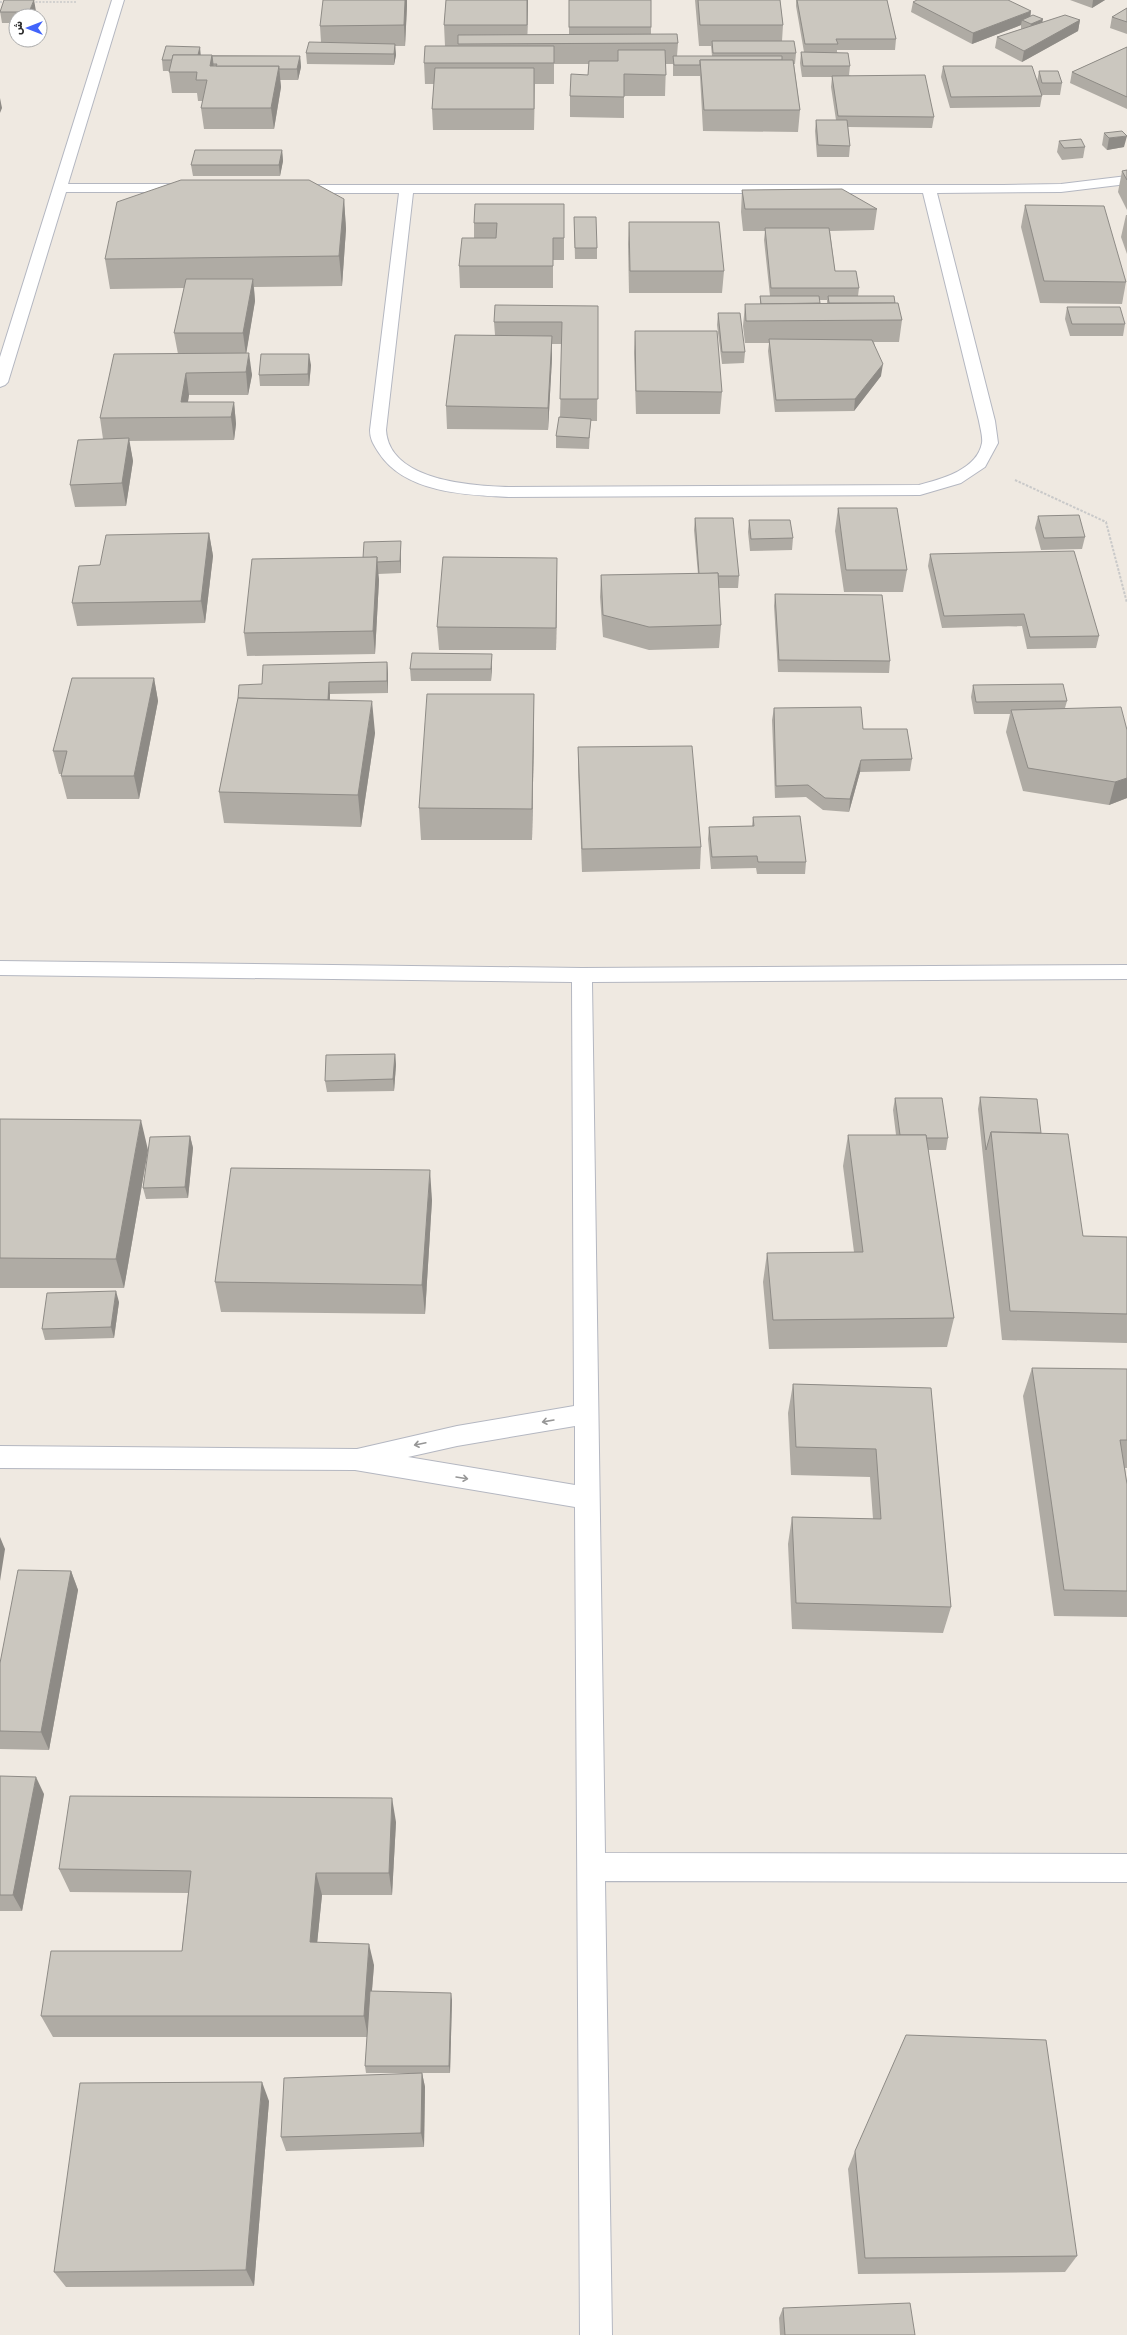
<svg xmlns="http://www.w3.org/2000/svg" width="1127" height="2335" viewBox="0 0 1127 2335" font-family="Rubik,Vazirmatn,sans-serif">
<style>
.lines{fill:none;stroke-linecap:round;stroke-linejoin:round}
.minor-casing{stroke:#b4b7c1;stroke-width:2}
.path-far1{stroke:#c9c9c9;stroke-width:1.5;stroke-dasharray:2 1.5;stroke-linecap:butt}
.path{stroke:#c9c9c9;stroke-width:2;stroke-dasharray:2.5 1.5;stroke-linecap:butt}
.minor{fill:#fff;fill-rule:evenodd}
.wall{fill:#afaba4;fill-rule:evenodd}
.shaded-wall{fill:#8e8b86}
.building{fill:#cbc7bf;stroke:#8e8b86}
.oneway{stroke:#969696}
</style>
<rect width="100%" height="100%" fill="#efe9e1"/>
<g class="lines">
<defs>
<g id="minor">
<path d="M112,0H124L68,184H186L193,188L186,192H66L8,382L5,385L0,387V357Z"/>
<path d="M1127,176V184L1061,192L937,193L995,421L998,443L985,467L961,483L920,495L509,497C466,495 405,493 379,453C374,445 370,440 370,430L399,193H295L288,189L295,185H1003L1061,184ZM413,193H923L979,421C980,427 983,437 982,443C977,470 941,479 919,485L509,487C472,486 389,481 386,430Z"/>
<path d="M0,961L582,968L1127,965V979L592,982L605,1853L1127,1854V1882L605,1881L612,2335H580L575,1507L355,1470L0,1468V1446L357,1449L457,1426L574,1406L572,982L0,975ZM575,1426V1485L408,1457L457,1446Z"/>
</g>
</defs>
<!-- minor casing -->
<use href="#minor" class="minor-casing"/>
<!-- path-far1 -->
<g class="path-far1">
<path d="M0,2H7"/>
<path d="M32,2H77"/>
</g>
<!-- path -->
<path class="path" d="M1015,480L1106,522L1127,603"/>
<!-- minor -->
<use href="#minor" class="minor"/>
</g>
<!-- wall -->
<g class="wall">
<path d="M446,0H528L527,35H569V0L651,27V34L678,43L677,56H712L711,46H699L695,0H780L783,25L782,41L796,53L795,64H794L800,110L798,132L703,131L700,76H673V64H666L665,96H624V118L570,117V96L588,75L589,64H554V84H535L534,130H433L432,109L434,84H425L424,63L445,46L444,25Z"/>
<path d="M796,0H887L896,39L895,50H837V52L850,66L849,75L934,117L932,128L848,127L850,146L849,157H817L815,131L816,120H836L831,87L832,77H802L800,63L801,52H804L796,6Z"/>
<path d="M1070,0H1105L1092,8Z"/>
<path d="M913,2L1030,16L1042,22L1080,20L1078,31L1022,62L995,48L997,37L1021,29V25L972,44L911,12Z"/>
<path d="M407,6L405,46H395L396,55L394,65L307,64L306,53L321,42L320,26Z"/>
<path d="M1127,8V34L1110,28L1112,17Z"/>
<path d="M0,11H36L34,16H16V23H2Z"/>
<path d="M1127,47V109L1070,83L1072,72Z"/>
<path d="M201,55L300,56L301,67L298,80H280L281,87L274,129H204L201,108L203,101H198L197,93H172L169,71H163L162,60Z"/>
<path d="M943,66L1037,82L1039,71L1062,83L1060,95H1041L1042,96L1040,107L950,108L941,77Z"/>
<path d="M1104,133L1124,147L1107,150L1102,145Z"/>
<path d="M1059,141L1085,147L1083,158L1062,160L1057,152Z"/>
<path d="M282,150L283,161L280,176H193L191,165Z"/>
<path d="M1127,170V210L1118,192L1122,171Z"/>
<path d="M742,190L877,209L874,230L830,231L835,271L859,288L858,296L895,303L902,320L899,342H874L881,376L854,411L775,412L768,351L769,343H745L743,326L745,304H760V296H770L764,240L765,231H743L741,212ZM819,300H827V303H820Z"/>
<path d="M344,199L346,229L342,286L254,287L255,301L246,353L252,375L248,395H189L188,402H234L236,424L234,440L129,441L133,461L126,506L75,507L70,485L103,439L100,418L178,354L174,333L184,288L110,289L105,259Z"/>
<path d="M564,204V260H553V288H460L459,266L474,238V223Z"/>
<path d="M1025,205L1126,282L1122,304L1040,303L1021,227Z"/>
<path d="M1126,215H1127V254L1121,237Z"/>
<path d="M574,217L597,248V259H575Z"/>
<path d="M629,222L724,271L722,293H629L628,244Z"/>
<path d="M598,306L597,421H591L590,430L589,449L556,448V436L560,417L562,344H552V358L548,430L447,429L446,406L495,335L494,322Z"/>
<path d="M1067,307L1125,324L1123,336H1070L1065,319Z"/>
<path d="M718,313L745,352L744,363L722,364L717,325Z"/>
<path d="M635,331L722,392L720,414H636L634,353Z"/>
<path d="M311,365L309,386H260L259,375Z"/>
<path d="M838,508L907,570L903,592H844L835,531Z"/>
<path d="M1038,516L1085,537L1082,549L1041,550L1035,528Z"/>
<path d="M695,518L739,576L738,588H719L721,625L719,648L649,650L603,637L600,597L601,575L698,574L694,530Z"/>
<path d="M749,520L793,538L792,550L750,551L748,532Z"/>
<path d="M209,533L213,556L205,623L77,626L72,603Z"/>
<path d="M401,553V573L378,574L379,580L375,654L247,656L244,633L363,558Z"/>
<path d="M930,554L1099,636L1096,648L1027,649L1022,626L942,628L928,566Z"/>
<path d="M557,581L556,650H439L437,627Z"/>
<path d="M775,594L890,661L889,673L778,672L774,606Z"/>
<path d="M387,662L388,674V693L330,694V700L375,733L361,827L224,823L219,792L238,698L262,684Z"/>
<path d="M492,666L491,681H411L410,669Z"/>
<path d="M154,678L158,701L139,799H67L61,776L62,774H59L53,751Z"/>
<path d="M973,685L1067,701L1065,708L1127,730V798L1109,805L1023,791L1006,732L1010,714H974L971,697Z"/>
<path d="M534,694V726L532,840H421L419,808Z"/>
<path d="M774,708L863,729L912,759L910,771L860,772L849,812L823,810L806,797L775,798L772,720Z"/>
<path d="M578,747L701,847L700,869L582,872L578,770Z"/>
<path d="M753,817L806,862L805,874H757L756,868L711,869L708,839L709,827L752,826Z"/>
<path d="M395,1054L396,1065L394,1091L327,1092L325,1081Z"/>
<path d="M980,1097L1041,1133L1083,1236L1127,1237V1343L1002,1340L978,1109Z"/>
<path d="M895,1098L948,1138L946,1150H928L954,1318L947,1347L769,1349L763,1282L767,1253L854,1252L843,1166L848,1135H896L893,1110Z"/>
<path d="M0,1119L148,1150L124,1288H0Z"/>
<path d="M190,1136L193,1148L188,1198L146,1199L143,1188Z"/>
<path d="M432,1200L425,1314L221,1312L215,1282Z"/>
<path d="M119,1302L114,1338L45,1340L42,1329Z"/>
<path d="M1032,1368L1127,1369V1468H1125L1127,1484V1617L1054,1616L1023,1396Z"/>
<path d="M793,1384L931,1388L951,1607L943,1633L792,1629L788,1544L792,1517L873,1519L870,1477L791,1475L788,1413Z"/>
<path d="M71,1571L78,1590L49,1750L0,1749V1663Z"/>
<path d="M0,1776L44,1794L22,1911H0Z"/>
<path d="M396,1822L392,1895H322L317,1943L374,1965L372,1991L452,2000L450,2073H422L425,2087L424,2147L286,2151L281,2137L413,2073H366L365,2066L367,2037H53L41,2016L182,1951L188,1893L70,1892L59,1869Z"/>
<path d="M269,2101L254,2286L66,2287L54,2272Z"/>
<path d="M855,2151L1077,2256L1065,2272L858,2274L848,2169Z"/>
<path d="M783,2308L915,2335H780L779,2318Z"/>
</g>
<!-- shaded-wall -->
<g class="shaded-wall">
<path d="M34,0L36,11L34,16H30L29,12Z"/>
<path d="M405,0H407V6L405,46L404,25Z"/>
<path d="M527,0H528L527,46Z"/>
<path d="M1093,0H1105L1092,8Z"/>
<path d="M1031,11L1030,22L1022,20L1021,25L972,44L973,33Z"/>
<path d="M1043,19L1041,30L1029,35L1031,24Z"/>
<path d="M1080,20L1078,31L1022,62L1024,51Z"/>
<path d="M395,44L396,55L394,65V54Z"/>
<path d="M200,47L201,58L196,61Z"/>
<path d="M212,55L215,76L210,66Z"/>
<path d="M300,56L301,67L298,80L297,69Z"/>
<path d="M279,66L281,87L274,129L271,108Z"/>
<path d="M0,98L2,108L0,113Z"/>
<path d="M1127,136L1124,147L1107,150L1109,138Z"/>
<path d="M282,150L283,161L280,176L279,165Z"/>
<path d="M344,199L346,229L342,286L339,256Z"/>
<path d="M253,279L255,301L246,355L243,333Z"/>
<path d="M552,336V358L548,430V408Z"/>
<path d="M249,353L252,375L248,395L246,372Z"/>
<path d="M309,354L311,365L309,386L308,374Z"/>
<path d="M883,364L881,376L854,411L855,399Z"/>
<path d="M186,373L189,395L185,418L181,402Z"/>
<path d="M234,402L236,424L234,440L231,417Z"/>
<path d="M129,438L133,461L126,506L122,483Z"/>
<path d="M209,533L213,556L205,623L201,601Z"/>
<path d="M401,541V573L400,561Z"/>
<path d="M377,557L379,580L375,654L373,631Z"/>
<path d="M557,558V581L556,650V628Z"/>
<path d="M492,654V666L491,681V669Z"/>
<path d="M387,662L388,674V693L387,681Z"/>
<path d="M154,678L158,701L139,799L134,776Z"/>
<path d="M329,682L330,694L329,715L327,703Z"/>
<path d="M534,694V726L532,840V809Z"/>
<path d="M372,701L375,733L361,827L358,795Z"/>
<path d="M861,760L860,772L849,812L850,799Z"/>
<path d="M1127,778V798L1109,805L1115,782Z"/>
<path d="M395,1054L396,1065L394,1091L393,1079Z"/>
<path d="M141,1120L148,1150L124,1288L116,1259Z"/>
<path d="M190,1136L193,1148L188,1198L185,1187Z"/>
<path d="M430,1170L432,1200L425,1314L422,1285Z"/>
<path d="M116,1291L119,1302L114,1338L111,1327Z"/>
<path d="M0,1537L5,1549L0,1581Z"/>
<path d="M71,1571L78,1590L49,1750L41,1732Z"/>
<path d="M36,1777L44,1794L22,1911L13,1895Z"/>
<path d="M392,1798L396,1822L392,1895L389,1873Z"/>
<path d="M316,1873L322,1895L315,1964L310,1942Z"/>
<path d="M369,1944L374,1965L368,2037L364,2016Z"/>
<path d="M451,1993L452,2000L450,2073L449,2066Z"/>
<path d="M422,2073L425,2087L424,2147L421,2133Z"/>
<path d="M262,2082L269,2101L254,2286L246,2270Z"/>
</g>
<!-- building -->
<g class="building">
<path d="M4,0H34L29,12H0Z"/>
<path d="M323,0H405L404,25L320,26Z"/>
<path d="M446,0H527V25H444Z"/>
<rect x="569" y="0" width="82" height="27"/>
<path d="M698,0H780L783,25H700Z"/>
<path d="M797,0H887L896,39H836L838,44H805Z"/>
<path d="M917,0H1008L1031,11L973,33L913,2Z"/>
<path d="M1127,8V22L1112,17Z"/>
<path d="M1033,15L1043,19L1031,24L1022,20Z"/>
<path d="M1065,15L1080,20L1024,51L997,37Z"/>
<path d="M677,34L678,43L458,44V35Z"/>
<path d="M712,41H794L796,53H713Z"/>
<path d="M309,42L395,44L394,54L306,53Z"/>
<path d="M166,46L200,47L198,55H173L172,60H162Z"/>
<path d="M425,46H554V63H424Z"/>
<path d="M1127,47V97L1072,72Z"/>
<path d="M618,50H665L666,75L624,74V97L570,96L571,74L588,75L589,61H618Z"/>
<path d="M801,52L848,53L850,66H803Z"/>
<path d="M173,55H212L210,66H279L271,108H201L207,80H196L197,72H169Z"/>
<path d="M212,56H300L297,69H279V66H216L217,64H213Z"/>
<path d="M673,56H782V60H700V65H674Z"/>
<path d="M700,60H793L800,110H704Z"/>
<path d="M943,66H1032L1042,96L951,97Z"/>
<path d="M435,68H534V109H432Z"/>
<path d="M1039,71H1058L1062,83H1042Z"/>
<path d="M925,75L934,117L838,116L832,76Z"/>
<path d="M816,120H847L850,146L818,145Z"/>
<path d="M1122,131L1127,136L1109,138L1104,133Z"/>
<path d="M1081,139L1085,147L1064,148L1059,141Z"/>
<path d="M195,150H282L279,165H191Z"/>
<path d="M1127,170V180L1122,171Z"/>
<path d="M181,180H309L344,199L339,256L105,259L117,202Z"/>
<path d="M842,189L877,209H745L742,190Z"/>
<path d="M475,204H564V238H553V266H459L462,238H496L497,223H474Z"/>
<path d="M1025,205L1104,206L1126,282L1044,281Z"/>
<path d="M574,217H596L597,248H575Z"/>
<path d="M629,222H719L724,271H630Z"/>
<path d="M765,228H829L835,271H856L859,288H771Z"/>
<path d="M186,279H253L243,333H174Z"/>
<path d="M760,296H819L820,303L761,304Z"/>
<path d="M828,296H894L895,303H829Z"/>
<path d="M898,303L902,320L746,321L745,304Z"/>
<path d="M495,305L598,306V399H560L562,322H494Z"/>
<path d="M1067,307H1120L1125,324H1072Z"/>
<path d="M718,313H740L745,352H722Z"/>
<path d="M635,331H717L722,392L636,391Z"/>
<path d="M455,335L552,336L548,408L446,406Z"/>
<path d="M769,339L872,340L883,364L855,399L776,400Z"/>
<path d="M249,353L246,372L186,373L181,402H234L231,417L100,418L114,354Z"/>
<path d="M261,354H309L308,374L259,375Z"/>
<path d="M559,417L591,419L589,438L556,436Z"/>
<path d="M129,438L122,483L70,485L78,440Z"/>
<path d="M838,508H897L907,570H846Z"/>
<path d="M1079,515L1085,537L1044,538L1038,516Z"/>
<path d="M695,518H733L739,576H718V573L699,574Z"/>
<path d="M749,520H790L793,538L751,539Z"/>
<path d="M209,533L201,601L72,603L79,566L100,565L106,535Z"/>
<path d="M401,541L400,561L377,562V557L363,558L364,542Z"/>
<path d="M1074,551L1099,636L1030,637L1024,614L944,616L930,554Z"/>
<path d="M377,557L373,631L244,633L252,559Z"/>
<path d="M443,557L557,558L556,628L437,627Z"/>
<path d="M718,573L721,625L649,627L603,615L601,575Z"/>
<path d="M775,594L882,595L890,661L779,660Z"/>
<path d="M412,653L492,654L491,669H410Z"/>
<path d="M387,662V681L329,682L328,700L238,698L239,685L262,684L263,665Z"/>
<path d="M72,678H154L134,776H61L67,751H53Z"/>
<path d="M1063,684L1067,701L976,702L973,685Z"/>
<path d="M427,694H534L532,809L419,808Z"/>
<path d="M238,698L372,701L358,795L219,792Z"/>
<path d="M861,707L863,729H907L912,759L861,760L850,799L825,798L808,785L776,786L774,708Z"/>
<path d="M1121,707L1127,730V778L1115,782L1028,768L1011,710Z"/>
<path d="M692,746L701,847L582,849L578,747Z"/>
<path d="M800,816L806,862H758L757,856L712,857L709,827L754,826L753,817Z"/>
<path d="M395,1054L393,1079L325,1081L326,1055Z"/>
<path d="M980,1097L1037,1099L1041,1133L991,1132L986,1150Z"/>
<path d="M895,1098H942L948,1138H926V1135H900Z"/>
<path d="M0,1119L141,1120L116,1259L0,1258Z"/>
<path d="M991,1132L1068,1134L1083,1236L1127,1237V1314L1010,1311Z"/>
<path d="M848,1135H926L954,1318L773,1320L767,1253L863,1252Z"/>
<path d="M190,1136L185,1187L143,1188L150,1137Z"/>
<path d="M231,1168L430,1170L422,1285L215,1282Z"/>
<path d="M116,1291L111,1327L42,1329L47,1293Z"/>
<path d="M1032,1368L1127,1369V1440H1120L1127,1484V1591L1064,1590Z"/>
<path d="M793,1384L931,1388L951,1607L796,1603L792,1517L881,1519L876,1449L796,1447Z"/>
<path d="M18,1570L71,1571L41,1732L0,1731V1663Z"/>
<path d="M0,1776L36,1777L13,1895H0Z"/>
<path d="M70,1796L392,1798L389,1873H316L310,1942L369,1944L364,2016H41L51,1951H182L191,1871L59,1869Z"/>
<path d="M370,1991L451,1993L449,2066H365Z"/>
<path d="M906,2035L1046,2040L1077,2256L865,2258L855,2151Z"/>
<path d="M422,2073L421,2133L281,2137L284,2078Z"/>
<path d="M262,2082L246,2270L54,2272L80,2083Z"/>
<path d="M910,2303L915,2335H785L783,2308Z"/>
</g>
<!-- one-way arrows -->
<defs><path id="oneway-shaft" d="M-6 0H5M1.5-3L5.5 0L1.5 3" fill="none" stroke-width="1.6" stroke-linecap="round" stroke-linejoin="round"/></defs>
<g class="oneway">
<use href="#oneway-shaft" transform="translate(548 1421) rotate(170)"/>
<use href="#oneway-shaft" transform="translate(420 1444) rotate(168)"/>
<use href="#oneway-shaft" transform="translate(462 1478) rotate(9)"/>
</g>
<!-- north arrow -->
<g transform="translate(28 28) rotate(270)"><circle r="19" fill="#ffffff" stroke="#ababab"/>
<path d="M0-3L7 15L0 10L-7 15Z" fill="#4264fb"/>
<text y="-6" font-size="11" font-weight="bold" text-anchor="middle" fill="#2e2e2e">ش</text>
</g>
</svg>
